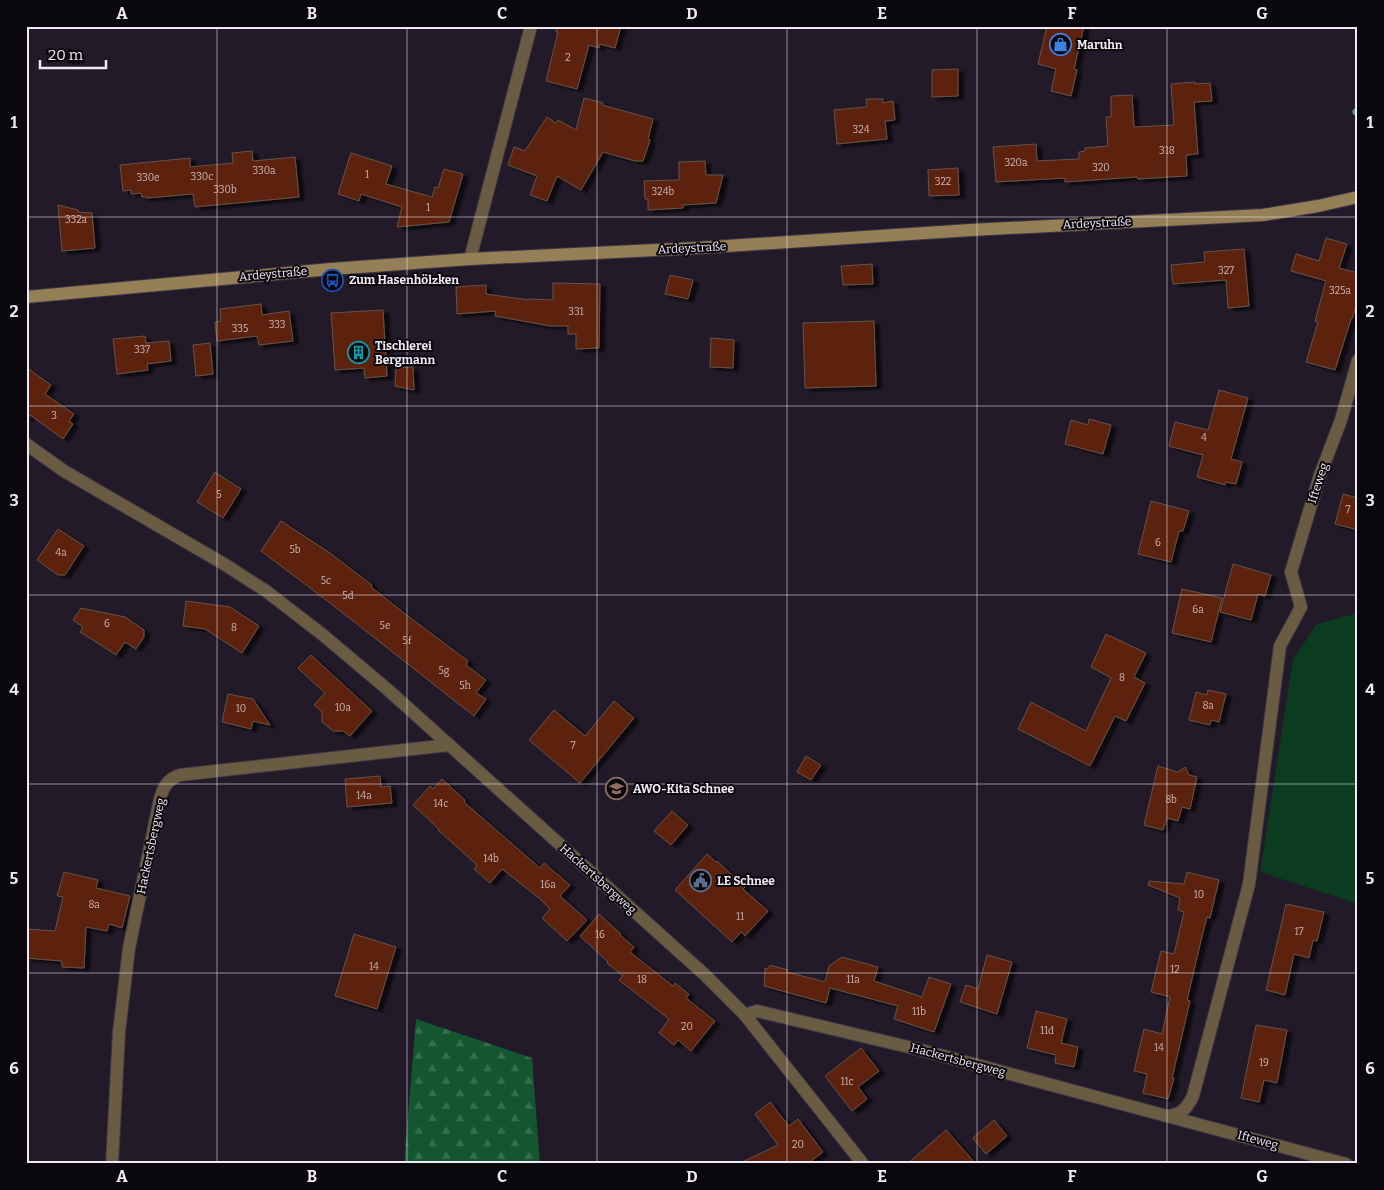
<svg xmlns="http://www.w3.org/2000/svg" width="1384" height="1190" viewBox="0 0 1384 1190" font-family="Bitter,serif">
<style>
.grass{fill:#0b3c1f}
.forest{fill:url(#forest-firs)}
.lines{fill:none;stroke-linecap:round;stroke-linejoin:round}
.stream{stroke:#5c939a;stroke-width:7}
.building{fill:#5d2208;stroke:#66534b;filter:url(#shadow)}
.street-casing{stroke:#3f3745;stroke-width:14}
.secondary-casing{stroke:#3f3745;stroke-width:14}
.street{stroke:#6a5c43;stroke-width:12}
.secondary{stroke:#957f56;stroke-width:12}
.grid{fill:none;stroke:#f0eaf4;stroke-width:1;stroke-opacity:0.55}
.labels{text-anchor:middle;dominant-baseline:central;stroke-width:4;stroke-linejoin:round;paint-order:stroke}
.number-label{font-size:10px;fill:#cbb8b9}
.poi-label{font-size:12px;font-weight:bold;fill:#f0eaf4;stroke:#0a070d;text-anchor:start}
.street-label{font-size:12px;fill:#f0eaf4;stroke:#0a070d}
.neatline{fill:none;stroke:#f0eaf4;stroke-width:2}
.grid-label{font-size:16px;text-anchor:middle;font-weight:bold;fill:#f0eaf4}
</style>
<defs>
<pattern id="forest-firs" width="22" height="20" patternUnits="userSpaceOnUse" patternTransform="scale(1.25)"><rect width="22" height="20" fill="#13562f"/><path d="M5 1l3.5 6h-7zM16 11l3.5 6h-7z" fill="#366e4e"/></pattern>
<filter id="shadow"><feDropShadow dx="5.5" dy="3" stdDeviation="1" flood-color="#0009"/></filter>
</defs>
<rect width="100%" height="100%" fill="#221a28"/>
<!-- grass -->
<path class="grass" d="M1358,613V904L1260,872L1293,659L1317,624Z"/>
<!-- forest -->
<path class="forest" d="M416,1019L532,1058L540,1164H404Z"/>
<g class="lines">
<!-- stream -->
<path class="stream" d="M1356,112L1358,111"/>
</g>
<!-- building -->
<g class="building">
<path d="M557,26H621L615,48L599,44V48L589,45L577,89L546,81L558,32H556Z"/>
<path d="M1047,26H1084L1074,69L1077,70L1071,96L1051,91L1056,69L1038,64Z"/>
<path d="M958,69V96L932,97V70Z"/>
<path d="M1195,82V84L1210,83L1212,101L1194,102L1198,154L1186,155L1187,176L1138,179L1137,177L1065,182V178L996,182L993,147L1036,144L1037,161L1079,159V152L1085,151V148L1108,146L1106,117H1111V96L1132,95L1134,127L1174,125L1171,84Z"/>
<path d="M584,98L603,103L602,105L653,119L648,139L650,140L643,161H635L603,152L581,190L557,176L547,201L530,195L537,176L508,165L514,147L525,151L547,117L556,123L558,120L576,130Z"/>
<path d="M866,99H883V103L893,101L895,120L885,121L887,139L837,144L834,110L867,107Z"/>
<path d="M252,151L253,161L295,157L299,197L195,207L193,194L147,198V197H142L141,193L131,194V190L123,191L120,165L190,158V167L233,163L232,153Z"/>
<path d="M351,153L392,166L386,184L432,197L435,187L438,188L444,169L463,174L449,222L397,227L402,207L361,194L359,201L338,194Z"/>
<path d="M705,161L706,175H723L716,203L683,205V208L648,210V199H645L644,181L679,180V162Z"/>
<path d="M958,168L959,195L929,196L928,170Z"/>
<path d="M58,205L78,210V212L92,213L95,248L62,251Z"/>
<path d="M1326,238L1347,244L1339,268L1358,273V301L1352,319H1351L1335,370L1306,362L1318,322L1315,321L1326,281L1291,271L1296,254L1319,261Z"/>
<path d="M1244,249L1249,306L1228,308L1226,280L1173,284L1171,265L1205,262L1204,252Z"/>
<path d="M872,264L873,284L843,285L841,266Z"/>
<path d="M670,275L693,280L688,299L665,294Z"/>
<path d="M553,283L600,284L599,348L576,349V334H568V326H550L495,316L496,311L457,314L456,287L486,285V294L529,300L530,299L553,300Z"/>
<path d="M261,304L262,315L289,311L293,341L259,345L257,336L217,341L215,322L221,321L220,309Z"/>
<path d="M383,310L387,376L365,378L364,368L335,370L331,313Z"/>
<path d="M874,321L876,386L805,388L803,323Z"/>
<path d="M145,336L146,343L169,341L171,361L147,364L148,370L117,374L113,339Z"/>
<path d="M711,338L734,340L733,368L710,367Z"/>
<path d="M210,343L213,374L196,376L193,345Z"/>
<path d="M26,367L51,385L45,394L74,414L69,421L73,424L63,439L30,415L26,420Z"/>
<path d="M413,367L414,390L395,386L396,368Z"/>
<path d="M1219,390L1248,398L1231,459L1242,462L1236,484L1226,482L1225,485L1197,477L1203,455L1169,446L1175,422L1208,430Z"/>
<path d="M1089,419L1111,425L1103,454L1065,444L1071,420L1088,425Z"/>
<path d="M215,472L241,489L223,518L197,502Z"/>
<path d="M1343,494L1358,498V530L1335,524Z"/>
<path d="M1151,501L1189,511L1183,531H1179L1171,562L1138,554Z"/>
<path d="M281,521L330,553L372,585L371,587L408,616L468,661L466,665L486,680L476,693L486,699L474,716L334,606L261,551Z"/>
<path d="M58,529L84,546L65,575H58L37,560Z"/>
<path d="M1233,564L1271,575L1265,596L1258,594L1251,620L1220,612Z"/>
<path d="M1182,589L1222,598L1211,642L1172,633Z"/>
<path d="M186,601L230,607L259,626L242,653L205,629L183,626Z"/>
<path d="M81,608L125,617L144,630V637L136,649L125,642L116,655L80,632L83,627L73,620Z"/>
<path d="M1106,634L1146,653L1134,677L1145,683L1126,721L1115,716L1090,766L1018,729L1031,702L1086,731L1111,678L1091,667Z"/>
<path d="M311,655L372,711L350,736L343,731H333L322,722V712L314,705L325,693L298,668Z"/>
<path d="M1208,690L1226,694L1219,722L1211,720L1210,725L1189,720L1196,692L1207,695Z"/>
<path d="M228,694L253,699L270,725L253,721L251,729L222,722Z"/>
<path d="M614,701L634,718L580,783L529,740L554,710L585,736Z"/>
<path d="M806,756L821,765L811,780L797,772Z"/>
<path d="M1158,766L1178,772L1185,767L1189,775L1197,777L1190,809L1182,807L1178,821L1167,818L1163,830L1144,825Z"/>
<path d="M380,776L381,787L390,786L392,803L347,807L345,779Z"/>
<path d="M442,779L465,800L464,802L540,868L544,863L570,885L560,896L587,920L567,941L542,918L550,909L539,898L502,869L490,883L474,869L477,865L438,830L439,829L413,805L430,786L433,789Z"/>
<path d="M672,811L688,825L671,845L654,831Z"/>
<path d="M707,854L716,862L717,861L745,887L743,889L768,911L745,936L741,932L732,942L675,890Z"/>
<path d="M64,872L98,880L96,888L130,896L122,928L109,924L107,931L86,927L84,968L62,967V961L26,958V929L55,931L63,897L57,896Z"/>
<path d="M1187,872L1219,880L1210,918L1207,917L1202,936L1187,1000L1190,1001L1172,1078H1174L1168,1099L1143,1093L1147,1074L1134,1071L1144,1029L1162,1034L1170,997L1151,992L1161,951L1174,954L1184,912L1178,910L1180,898L1148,885L1149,881L1184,884Z"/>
<path d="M1286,904L1324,912L1317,941L1313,940L1309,958L1294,954L1285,995L1266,990Z"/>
<path d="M599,914L621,934L620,935L634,947L630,952L673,986L675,983L689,994L686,998L715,1021L691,1051L678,1040L674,1045L659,1033L669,1019L619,980L623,976L607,963L608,962L580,936Z"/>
<path d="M354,934L396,947L377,1009L335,996Z"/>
<path d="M987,955L1012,962L997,1014L960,1002L966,985L978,989Z"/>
<path d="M842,957L878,967L874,981L922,997L929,977L951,984L934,1032L894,1019L898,1006L830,988L826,1003L764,986L765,968L768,969L770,965L788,970L787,972L825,982L829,966Z"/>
<path d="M1036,1011L1067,1019L1061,1043L1078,1047L1074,1067L1055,1063L1056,1055L1027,1048Z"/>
<path d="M1256,1025L1287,1030L1277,1083L1264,1080L1259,1102L1241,1098Z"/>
<path d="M861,1048L879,1071L858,1087L867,1099L852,1111L825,1076Z"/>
<path d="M770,1102L789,1126L798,1119L823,1152L807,1164H738L778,1145L755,1114Z"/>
<path d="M994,1120L1007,1136L986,1154L973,1138Z"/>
<path d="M946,1130L976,1164H907Z"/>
</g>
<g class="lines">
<defs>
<g id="street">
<path d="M470,259L531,26"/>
<path d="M26,444L64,471L224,564L266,591L323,635L387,689L704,974L745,1015L863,1164"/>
<path d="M745,1015L757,1011L921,1050L1346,1164"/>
<path d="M1169,1116C1182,1114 1187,1108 1193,1096L1249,884L1280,646L1301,607L1291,572L1320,475L1341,420L1358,360"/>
<path d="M112,1164L119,1032L129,948L160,799C163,787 168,779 180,775L449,745"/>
</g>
<path id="secondary" d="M26,297L331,269L470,259L697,248L971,230L1263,215L1318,206L1358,197"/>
</defs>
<!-- street casing -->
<use href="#street" class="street-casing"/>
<!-- secondary casing -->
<use href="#secondary" class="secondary-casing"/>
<!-- street -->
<use href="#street" class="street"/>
<!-- secondary -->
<use href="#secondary" class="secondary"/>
</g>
<!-- grid -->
<path class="grid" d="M217,26V1164M407,26V1164M597,26V1164M787,26V1164M977,26V1164M1167,26V1164M26,217H1358M26,406H1358M26,595H1358M26,784H1358M26,973H1358"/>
<!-- icons -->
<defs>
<symbol id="shop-ring" viewBox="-11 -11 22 22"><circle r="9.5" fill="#0a070d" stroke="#3f7fe0" stroke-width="1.5"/><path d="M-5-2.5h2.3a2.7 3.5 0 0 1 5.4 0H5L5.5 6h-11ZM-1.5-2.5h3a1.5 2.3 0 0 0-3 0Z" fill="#3f7fe0"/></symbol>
<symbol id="bus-ring" viewBox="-11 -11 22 22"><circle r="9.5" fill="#0a070d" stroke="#1a4fb4" stroke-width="1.5"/><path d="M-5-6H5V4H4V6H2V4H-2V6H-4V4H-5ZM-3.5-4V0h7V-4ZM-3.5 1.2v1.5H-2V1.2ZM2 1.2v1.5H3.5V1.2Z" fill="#1a4fb4"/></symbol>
<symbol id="building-ring" viewBox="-11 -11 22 22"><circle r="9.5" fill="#0a070d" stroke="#0f9aa8" stroke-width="1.5"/><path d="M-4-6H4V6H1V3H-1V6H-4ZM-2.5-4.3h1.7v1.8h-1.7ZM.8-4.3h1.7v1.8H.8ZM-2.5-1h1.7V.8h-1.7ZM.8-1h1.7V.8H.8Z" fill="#0f9aa8"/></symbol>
<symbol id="school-ring" viewBox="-11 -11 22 22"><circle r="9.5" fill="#0a070d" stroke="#8d6e63" stroke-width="1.5"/><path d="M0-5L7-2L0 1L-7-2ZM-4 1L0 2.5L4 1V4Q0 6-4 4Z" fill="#8d6e63"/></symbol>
<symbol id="civic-ring" viewBox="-11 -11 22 22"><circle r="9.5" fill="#0a070d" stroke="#5c6f8a" stroke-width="1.5"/><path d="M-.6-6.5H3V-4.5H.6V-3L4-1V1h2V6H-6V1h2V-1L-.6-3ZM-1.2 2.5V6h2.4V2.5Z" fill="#5c6f8a"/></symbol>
</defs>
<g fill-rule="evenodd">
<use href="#shop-ring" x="1048" y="32" width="25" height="25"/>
<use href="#bus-ring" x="320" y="268" width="25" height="25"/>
<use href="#building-ring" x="346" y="340" width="25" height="25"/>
<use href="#school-ring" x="604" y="776" width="25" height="25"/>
<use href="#civic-ring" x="688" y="868" width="25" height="25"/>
</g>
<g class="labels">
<!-- number labels -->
<g class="number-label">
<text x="568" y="58">2</text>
<text x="861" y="130">324</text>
<text x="1167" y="151">318</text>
<text x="1016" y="163">320a</text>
<text x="1101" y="168">320</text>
<text x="264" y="171">330a</text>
<text x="367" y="175">1</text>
<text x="202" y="177">330c</text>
<text x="148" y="178">330e</text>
<text x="943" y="182">322</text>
<text x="225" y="190">330b</text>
<text x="663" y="192">324b</text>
<text x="428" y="208">1</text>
<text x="76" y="220">332a</text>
<text x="1226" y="271">327</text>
<text x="1340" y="291">325a</text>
<text x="576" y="312">331</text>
<text x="277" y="325">333</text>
<text x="240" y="329">335</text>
<text x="142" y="350">337</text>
<text x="54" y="416">3</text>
<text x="1204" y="438">4</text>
<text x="219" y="495">5</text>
<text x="1348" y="510">7</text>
<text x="1158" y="543">6</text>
<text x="295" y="550">5b</text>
<text x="61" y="553">4a</text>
<text x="326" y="581">5c</text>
<text x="348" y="596">5d</text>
<text x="1198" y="610">6a</text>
<text x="107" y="624">6</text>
<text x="385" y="626">5e</text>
<text x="234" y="628">8</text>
<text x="407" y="641">5f</text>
<text x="444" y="671">5g</text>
<text x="1122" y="678">8</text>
<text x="465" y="686">5h</text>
<text x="1208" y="706">8a</text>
<text x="343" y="708">10a</text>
<text x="241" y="709">10</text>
<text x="573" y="746">7</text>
<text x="364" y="796">14a</text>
<text x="1171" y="800">8b</text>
<text x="441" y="804">14c</text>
<text x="491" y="859">14b</text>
<text x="548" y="885">16a</text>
<text x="1199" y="895">10</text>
<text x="94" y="905">8a</text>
<text x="740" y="917">11</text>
<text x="1299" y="932">17</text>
<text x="600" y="935">16</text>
<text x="374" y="967">14</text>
<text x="1175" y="970">12</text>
<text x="642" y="980">18</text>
<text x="853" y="980">11a</text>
<text x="919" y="1012">11b</text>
<text x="687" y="1027">20</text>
<text x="1047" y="1031">11d</text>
<text x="1159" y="1048">14</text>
<text x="1264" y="1063">19</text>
<text x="847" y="1082">11c</text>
<text x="798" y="1145">20</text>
</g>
<!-- poi labels -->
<g class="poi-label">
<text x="1077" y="45">Maruhn</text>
<text x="349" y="280">Zum Hasenhölzken</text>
<text x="375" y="346">Tischlerei<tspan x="375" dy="14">Bergmann</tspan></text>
<text x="633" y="789">AWO-Kita Schnee</text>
<text x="717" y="881">LE Schnee</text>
</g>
<!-- street labels -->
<g class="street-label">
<text transform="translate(1097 223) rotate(-3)">Ardeystraße</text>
<text transform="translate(692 248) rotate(-3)">Ardeystraße</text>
<text transform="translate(273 274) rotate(-5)">Ardeystraße</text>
<text transform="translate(1318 483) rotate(-72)">Ifteweg</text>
<text transform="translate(151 846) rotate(-78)">Hackertsbergweg</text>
<text transform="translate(598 879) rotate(42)">Hackertsbergweg</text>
<text transform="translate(958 1060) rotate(15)">Hackertsbergweg</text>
<text transform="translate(1258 1140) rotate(15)">Ifteweg</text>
</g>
</g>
<!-- border -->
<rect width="1384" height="1190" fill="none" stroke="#0a070d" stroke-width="55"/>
<!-- scale -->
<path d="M40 60v8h66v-8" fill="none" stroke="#f0eaf4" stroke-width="2.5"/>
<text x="48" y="60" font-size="15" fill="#f0eaf4" stroke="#0a070d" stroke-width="4" paint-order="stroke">20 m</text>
<rect x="28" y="28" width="1328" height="1134" class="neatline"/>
<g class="grid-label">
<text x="122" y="19">A</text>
<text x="312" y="19">B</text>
<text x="502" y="19">C</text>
<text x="692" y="19">D</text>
<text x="882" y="19">E</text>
<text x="1072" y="19">F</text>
<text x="1262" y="19">G</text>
<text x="14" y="128">1</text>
<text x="1370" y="128">1</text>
<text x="14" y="317">2</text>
<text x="1370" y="317">2</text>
<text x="14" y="506">3</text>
<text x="1370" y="506">3</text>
<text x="14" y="695">4</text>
<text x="1370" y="695">4</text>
<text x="14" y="884">5</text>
<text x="1370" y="884">5</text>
<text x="14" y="1074">6</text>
<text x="1370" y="1074">6</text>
<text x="122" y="1182">A</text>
<text x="312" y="1182">B</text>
<text x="502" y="1182">C</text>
<text x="692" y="1182">D</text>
<text x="882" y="1182">E</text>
<text x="1072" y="1182">F</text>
<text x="1262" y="1182">G</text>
</g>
</svg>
